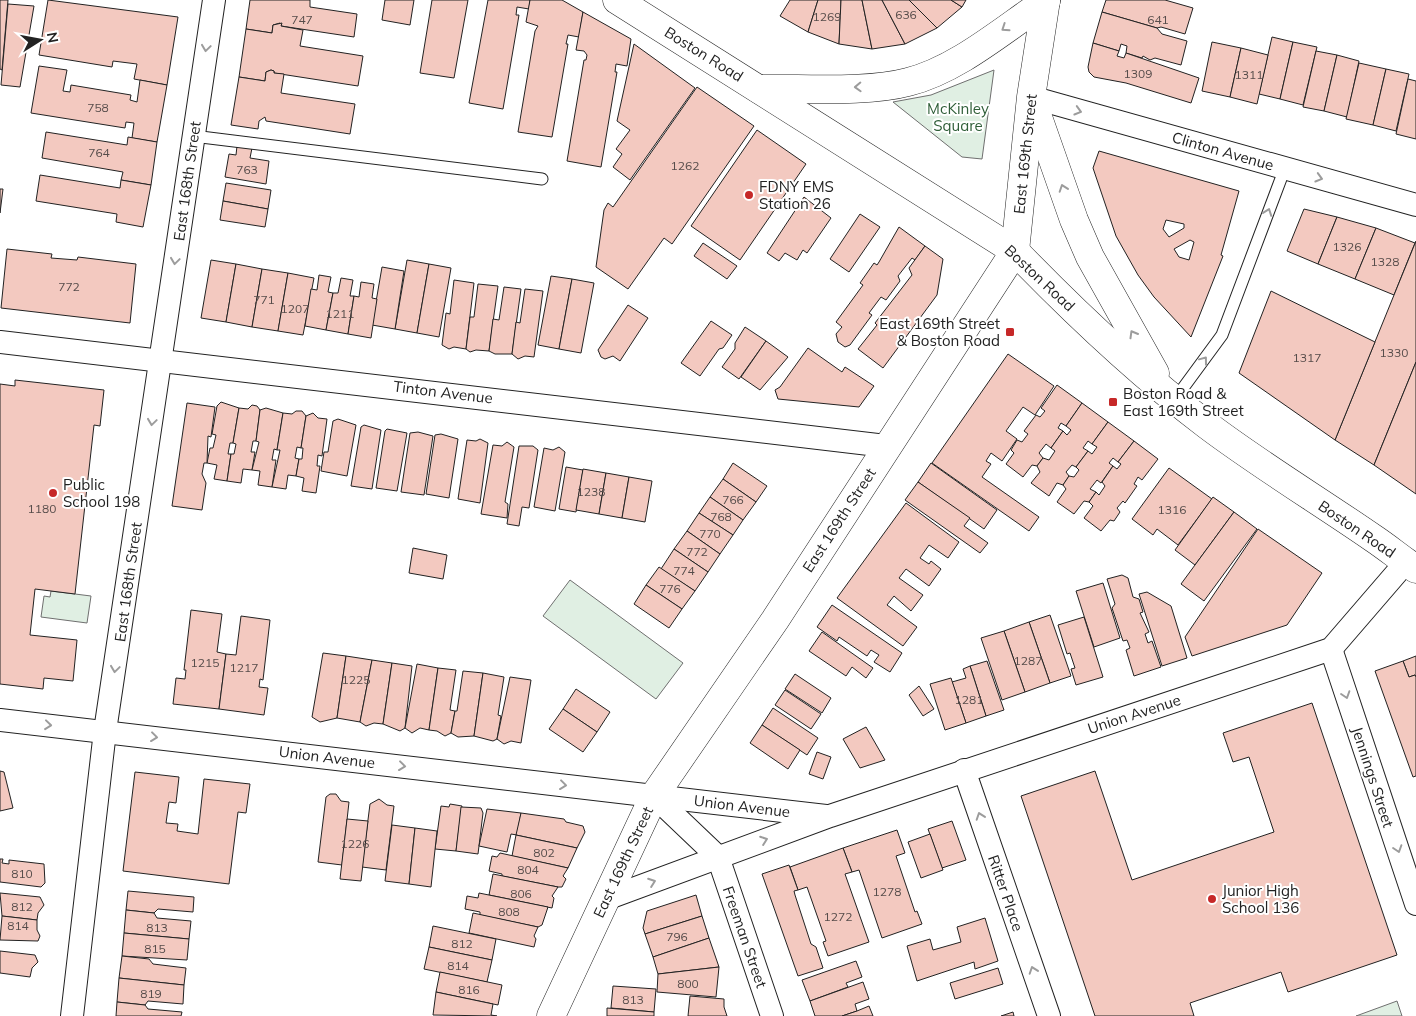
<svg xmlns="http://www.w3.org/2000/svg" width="1416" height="1016" viewBox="0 0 1416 1016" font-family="Mulish,sans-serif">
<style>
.green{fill:#e0efe3;stroke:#6f6f6f}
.building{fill:#f3c9c0;stroke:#222;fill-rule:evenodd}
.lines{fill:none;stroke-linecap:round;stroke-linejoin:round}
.lane-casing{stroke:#222;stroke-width:13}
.street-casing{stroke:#222;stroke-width:24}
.secondary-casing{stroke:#222;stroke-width:29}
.lane{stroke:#fff;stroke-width:11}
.street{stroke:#fff;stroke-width:22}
.secondary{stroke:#fff;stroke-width:28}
.oneway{stroke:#9c9c9c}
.poi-dot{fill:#c62828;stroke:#fff;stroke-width:2}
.labels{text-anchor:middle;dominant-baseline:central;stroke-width:4;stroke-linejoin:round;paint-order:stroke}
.number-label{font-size:12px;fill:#564c4a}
.street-label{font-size:15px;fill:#222;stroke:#fff}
.park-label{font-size:15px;fill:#2f5e38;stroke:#fff}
.poi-label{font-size:15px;fill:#222;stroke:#fff;text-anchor:start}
</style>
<rect width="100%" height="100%" fill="#fff"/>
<!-- green -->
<g class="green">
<path d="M994,70L982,159L962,157L893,102L931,95Z"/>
<path d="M570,580L683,663L656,699L543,616Z"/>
<path d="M51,591L91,596L87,623L41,617L44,596L50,597Z"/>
<path d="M1397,1001L1402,1016H1356Z"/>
</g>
<!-- building -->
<g class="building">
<path d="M0,0H8L2,70L0,69Z"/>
<path d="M48,0L178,17L167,85L134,79L137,64L113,61L112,67L39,55Z"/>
<path d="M250,0H310V7L357,14L354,37L281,26L280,23L273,25L272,33L246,29Z"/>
<path d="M385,0H414L410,25L382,20Z"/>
<path d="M432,0H468L454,78L420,73Z"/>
<path d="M488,0H530L529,9L517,7L516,15H519L503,109L469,103Z"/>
<path d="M530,0H562L583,12L579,37L568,35L566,44H568L552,137L518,132L535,31L538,26L526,22Z"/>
<path d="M790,0H818L808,32L780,16Z"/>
<path d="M818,0H841L839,44L808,32Z"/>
<path d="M841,0H862L872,49L839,44Z"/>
<path d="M862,0H882L905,44L872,49Z"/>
<path d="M882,0H909L937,28L905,44Z"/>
<path d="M909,0H951L962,7L937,28Z"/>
<path d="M951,0H966L962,7Z"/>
<path d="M1106,0H1165L1193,8L1185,34L1161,27L1157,28L1102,12Z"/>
<path d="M8,4L34,6L20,87L1,85Z"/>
<path d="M583,12L631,39L627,66L616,64L615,72H617L601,167L567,161L584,60H586L587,55L584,51L576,50Z"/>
<path d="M1102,12L1157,28L1162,34L1187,41L1181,65L1155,58L1150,60L1143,56L1142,58L1126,53L1127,46L1121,44L1119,51L1093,43Z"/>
<path d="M282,23L281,26L303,30L300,46L363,56L358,86L274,73V71L271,70L266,72L265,81L239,77L246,29L272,33L273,25Z"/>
<path d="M1272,37L1293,42L1280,99L1259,94Z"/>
<path d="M1212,42L1241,48L1230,97L1202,91Z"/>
<path d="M1293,42L1317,47L1303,105L1280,99Z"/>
<path d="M1093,43L1119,51L1117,56L1124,58L1126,53L1199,78L1191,103L1126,83L1094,77L1089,72L1088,67Z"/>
<path d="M634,44L695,88L630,180L613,167L622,154L616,149L630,130L617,121Z"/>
<path d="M1241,48L1268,55L1257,104L1230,97Z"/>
<path d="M1316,51L1337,55L1324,111L1303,107Z"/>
<path d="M1337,55L1359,61L1347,117L1324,111Z"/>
<path d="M1359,63L1386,69L1373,125L1346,119Z"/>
<path d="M39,66L67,70L63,91L70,92L71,85L131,95L130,100L137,102L140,80L167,85L157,142L132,138L134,123L126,122L125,128L31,113Z"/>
<path d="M1386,69L1409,74L1396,131L1373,125Z"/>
<path d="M271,70L274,71V73L284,74L281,93L355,104L350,134L266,121L265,117L259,121L258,129L231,125L239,77L265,81L266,72Z"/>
<path d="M1408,79L1416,81V139L1396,134Z"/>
<path d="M697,87L754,126L672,244L664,238L628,289L596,267L604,210L608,203L613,207Z"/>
<path d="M757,130L806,164L740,260L691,226Z"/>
<path d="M46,132L127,145L128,137L157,142L151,185L121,180L123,172L42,158Z"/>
<path d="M237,146L252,148L250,158L269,161L266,184L225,177L229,154L236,155Z"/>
<path d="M1099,151L1239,191L1221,255L1223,256L1191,337L1154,297L1138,275L1116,236L1093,168ZM1166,220L1184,224V228L1169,237L1163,229ZM1190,240L1194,242L1189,260L1179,257L1174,249Z"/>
<path d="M40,175L120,188L121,180L151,185L143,227L116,222L117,214L36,201Z"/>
<path d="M226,183L271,190L268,209L223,201Z"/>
<path d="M0,189H3L0,213Z"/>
<path d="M804,197L831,218L807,253L803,250L797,260L785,253L779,261L767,253Z"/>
<path d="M223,201L268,209L265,227L220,220Z"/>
<path d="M1304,209L1337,217L1318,264L1287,251Z"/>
<path d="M860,214L880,227L849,272L830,259Z"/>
<path d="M1337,217L1376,228L1355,279L1318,264Z"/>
<path d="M899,227L925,246L915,260L912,258L898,276L900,281L886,300L881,297L869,313L872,315L850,345L845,347L838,342L836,334L842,327L836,322L863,285L860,283L874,263L877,265L879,262Z"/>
<path d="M1376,228L1415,243L1394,295L1355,279Z"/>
<path d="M1416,241V362L1374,465L1335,440Z"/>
<path d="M703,243L737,266L727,279L694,256Z"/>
<path d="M925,246L943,259L937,295L883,368L858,349L877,325L875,323L912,275L909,268Z"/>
<path d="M7,249L52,254L51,258L77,260L78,257L136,264L130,323L1,308Z"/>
<path d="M211,260L236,264L226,322L201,318Z"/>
<path d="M407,260L429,264L417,333L395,329Z"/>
<path d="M236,264L262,269L252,327L226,322Z"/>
<path d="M429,264L451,268L439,337L417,333Z"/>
<path d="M382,267L404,271L395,329L372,325Z"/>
<path d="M262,269L288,273L278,331L252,327Z"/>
<path d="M288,273L314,278L303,335L278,331Z"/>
<path d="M319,275L331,277L328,292L333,293L326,330L305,326L311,289L317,290Z"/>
<path d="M551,276L572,279L559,349L538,345Z"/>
<path d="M341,278L353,280L350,296H354L348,334L326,330L333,293H338Z"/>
<path d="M572,279L594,283L581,353L559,349Z"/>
<path d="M454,280L474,283L466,349L454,347L449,349L442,345L446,313L450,314Z"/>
<path d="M361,282L374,284L372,298L377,299L371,338L348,334L354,296L359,297Z"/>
<path d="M478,284L498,286L489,351L476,350L470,352L466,349L470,317H474Z"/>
<path d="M504,287L521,289L512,354H495L489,351L493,319L499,320Z"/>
<path d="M525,289L543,291L534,357L525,356L518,359L512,354L516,322L520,323Z"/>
<path d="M1271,291L1375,342L1335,440L1239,373Z"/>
<path d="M628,305L648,318L620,361L613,356L605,359L601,357L598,350Z"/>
<path d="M711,321L732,335L723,348L719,349L700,376L681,363Z"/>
<path d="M745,327L766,341L739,379L722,367L735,349V343Z"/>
<path d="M766,341L788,357L760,390L741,377Z"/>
<path d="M808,348L842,372L845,367L874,386L859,407L778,399L775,390L780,387Z"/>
<path d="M1008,354L1054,386L1035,415L1023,407L1006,431L1017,439L1002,461L991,453L986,461L991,464L982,477L1039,517L1029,531L932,463Z"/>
<path d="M1416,362V494L1374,465Z"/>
<path d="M15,380L104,390L100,426L94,425L75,594L35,589L30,635L77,640L73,681L44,678L43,689L0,684V384L15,386Z"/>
<path d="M1057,385L1082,403L1066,426L1061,423L1058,428L1063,431L1051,448L1046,444L1039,453L1043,458L1037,466L1032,465L1023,477L1006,464L1014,453L1011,450L1017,440L1022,442L1028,434L1024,431L1036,415L1040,417L1045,411L1041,408Z"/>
<path d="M221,402L239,408L233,443H230L228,454H231L227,481L214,479L217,465L207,463L210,448H213L216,435L212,434L217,406Z"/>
<path d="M187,403L215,407L211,437L208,436L207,463H204L202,474L206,483L202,510L172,506Z"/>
<path d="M1082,403L1108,422L1092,444L1088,441L1083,448L1088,451L1076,467L1072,465L1066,472L1069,476L1063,485L1057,483L1049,496L1031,483L1040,472L1037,466L1043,458L1049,460L1055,451L1051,448L1063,431L1067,435L1071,430L1066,426Z"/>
<path d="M252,405L257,406L260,410L256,441H253L251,452H255L252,470L243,469L241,483L227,481L231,454H234L236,444L233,443L239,408L248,409Z"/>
<path d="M266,408L283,413L277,450L274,449L272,460H276L272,487L258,485L260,471L252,470L259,442L256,441L260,410Z"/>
<path d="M296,411H302L306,416L301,448L297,447L295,458L299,459L296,476L288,475L286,489L272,487L280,450H277L283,413L292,414Z"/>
<path d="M313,413L318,418L327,419L322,456L318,455L317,466H320L316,493L302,491L304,478L296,476L299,459H302L303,448H301L306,416Z"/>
<path d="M338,419L356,425L347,476L321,471L324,452H328L333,421Z"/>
<path d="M1108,422L1134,441L1118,462L1113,458L1109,463L1113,466L1101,483L1097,480L1090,489L1096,492L1089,502L1084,501L1074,514L1057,502L1066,489L1063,485L1069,476L1074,477L1079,470L1076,467L1088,451L1092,454L1097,447L1092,444Z"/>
<path d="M364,425L381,430L372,489L351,486L361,427Z"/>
<path d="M387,429L407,433L397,491L376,488L385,431Z"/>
<path d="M418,432L433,436L424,495L401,492L410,433Z"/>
<path d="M441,434L458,439L449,498L426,494L435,435Z"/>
<path d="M480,439L488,443L480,503L458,499L467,440L476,441Z"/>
<path d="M1134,441L1158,459L1142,480L1138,477L1134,484L1137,486L1125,503L1123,501L1117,508L1120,512L1114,521L1110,520L1101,531L1084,518L1093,506L1089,502L1096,492L1099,495L1105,486L1102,482L1113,466L1117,469L1121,464L1118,462Z"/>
<path d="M507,442L514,447L505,502L508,504L507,518L481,514L493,445L502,446Z"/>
<path d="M519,446H533L538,450L529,508L522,507L519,526L507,524Z"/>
<path d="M559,447L565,452L555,511L534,507L544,448L553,450Z"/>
<path d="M733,463L767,486L756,502L723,479Z"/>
<path d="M931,463L997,510L984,529L918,482Z"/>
<path d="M566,467L583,470L576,512L559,509Z"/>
<path d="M1169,468L1212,499L1178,545L1157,529L1153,535L1132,519Z"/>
<path d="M583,469L606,473L599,514L576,510Z"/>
<path d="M606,473L629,477L622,518L599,514Z"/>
<path d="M629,477L652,481L645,522L622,518Z"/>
<path d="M723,479L756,502L743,520L710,497Z"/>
<path d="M918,482L970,518L964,526L988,543L980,553L905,500Z"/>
<path d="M710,497L743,520L733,535L699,513Z"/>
<path d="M1213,497L1234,512L1195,565L1175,550Z"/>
<path d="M906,503L959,542L948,558L929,545L920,558L929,564L931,561L941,569L929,586L906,569L899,578L923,595L911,611L894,596L887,605L917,627L903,646L837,598Z"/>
<path d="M1234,512L1257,529L1204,601L1181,584Z"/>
<path d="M699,513L733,535L720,554L687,531Z"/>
<path d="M1258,529L1322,573L1287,625L1192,656L1185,637Z"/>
<path d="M687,531L720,554L708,572L674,549Z"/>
<path d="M413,548L447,555L443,579L409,573Z"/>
<path d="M674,549L708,572L695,591L661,569Z"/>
<path d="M659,567L695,591L682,609L646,585Z"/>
<path d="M1122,575L1128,578L1133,597L1139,599L1143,612L1140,613L1149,632L1145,634L1148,643L1152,641L1161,667L1134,676L1126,650L1130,648L1127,640L1123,641L1112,608L1115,604L1107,579Z"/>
<path d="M1103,583L1120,638L1094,647L1076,591Z"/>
<path d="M646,585L682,609L669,628L634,604Z"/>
<path d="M1147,592L1171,606L1187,658L1162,666L1139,594Z"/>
<path d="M832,605L902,653L890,672L874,662L879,655L871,650L867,656L839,637L837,641L817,627Z"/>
<path d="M191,610L222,614L217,652L226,654L219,709L173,704L176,678L185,679L186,670H184Z"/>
<path d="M1050,615L1071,676L1050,683L1029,622Z"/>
<path d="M241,616L270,620L263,680L260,679L259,687L268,688L264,715L219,709L226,654L236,655Z"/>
<path d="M1084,617L1103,677L1076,685L1071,669L1075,668L1070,653L1067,654L1058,625Z"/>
<path d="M1029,622L1050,683L1025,692L1004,631Z"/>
<path d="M1004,631L1025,692L1002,700L981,638Z"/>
<path d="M822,632L873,668L866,678L852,667L846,676L809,651Z"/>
<path d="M323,653L346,656L337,718L320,722L312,717Z"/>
<path d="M346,656L372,660L360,722L337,718Z"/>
<path d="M1416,656V677L1415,675L1409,677L1403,661Z"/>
<path d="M372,660L392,663L383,724L374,723L366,726L360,722Z"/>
<path d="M987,661L1004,710L986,716L970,666Z"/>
<path d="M1403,661L1409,677L1415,675L1416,677V776L1413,777L1375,671Z"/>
<path d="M392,663L412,666L405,728L400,731L383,724Z"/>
<path d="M417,664L438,668L429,730L420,728L412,733L405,728Z"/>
<path d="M970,666L986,716L966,723L952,682L966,678L963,669Z"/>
<path d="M438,668L456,670L450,710L455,711L451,733L445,736L437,731L429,730Z"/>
<path d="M463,671L483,673L474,736L458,737L451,733L455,711H457Z"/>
<path d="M483,673L504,677L498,715L501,716L497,739L493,741L474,736Z"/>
<path d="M795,674L831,698L822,713L785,689Z"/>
<path d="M510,677L531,680L521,743L511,741L504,744L497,739Z"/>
<path d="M951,678L966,723L945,730L930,684Z"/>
<path d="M919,686L934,709L923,716L909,695Z"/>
<path d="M576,689L610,712L597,732L563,709Z"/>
<path d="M785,690L821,714L811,729L775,705Z"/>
<path d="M1312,703L1397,955L1288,992L1281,972L1190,1003L1194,1016H1095L1021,796L1095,771L1132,880L1274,832L1249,757L1233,762L1223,733Z"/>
<path d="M773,708L818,738L807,755L762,725Z"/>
<path d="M563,709L597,732L583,752L549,729Z"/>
<path d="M762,725L800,750L788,769L750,743Z"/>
<path d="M866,727L885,760L860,768L843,739Z"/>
<path d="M817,752L831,757L823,779L809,774Z"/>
<path d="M0,771L4,772L13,808L0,811Z"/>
<path d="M135,772L179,777L176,803L169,802L166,823L178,824L177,831L198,834L204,779L250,784L246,813L238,812L229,884L123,871Z"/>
<path d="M330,794H336L341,801L349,802L342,865L318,862L326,797Z"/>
<path d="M379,799L387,805L394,806L386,870L362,867L370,804Z"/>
<path d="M450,804L462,806L456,851L435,849L441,806L449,807Z"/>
<path d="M461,807L481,808L483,813L478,854L456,851Z"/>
<path d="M487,809L521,813L517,835L511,834L507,852L479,846Z"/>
<path d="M521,813L564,819L566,822L583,826L585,832L577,848L516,835Z"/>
<path d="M347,819L368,821L361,881L340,879Z"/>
<path d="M952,821L966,860L942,868L928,829Z"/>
<path d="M392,825L415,828L409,884L385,881Z"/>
<path d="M415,828L437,831L431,887L409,884Z"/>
<path d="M897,830L905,853L896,856L915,912L917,911L922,924L882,938L859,870L852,872L843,848Z"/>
<path d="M930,834L943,870L921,878L908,842Z"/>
<path d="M516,835L577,848L568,868L512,856Z"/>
<path d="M843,848L852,872L845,874L869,942L828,956L823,942L826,941L807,887L798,890L790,867Z"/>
<path d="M500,853L568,868L563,876L566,879L562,887H558L502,876V874L489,871L492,856L497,857Z"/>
<path d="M0,859H3L2,863L9,864V860L44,864L45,883L41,887L0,882Z"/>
<path d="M789,865L798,890L794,891L795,895L811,944L816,947L823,968L798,976L762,874Z"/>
<path d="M493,874L558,887L552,896L554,898L552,908L489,895Z"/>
<path d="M128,891L194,897L193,912L158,909L154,913L126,910Z"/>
<path d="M0,893L40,897L44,905L38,913L37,920L2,916Z"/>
<path d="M479,893L548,907L542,925L538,927L480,915V912L465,909L467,896L478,898Z"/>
<path d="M696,895L702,916L645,934L643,928L647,911Z"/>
<path d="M126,910L154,913L157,918L191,921L189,939L124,933Z"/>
<path d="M473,913L538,927L534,936L536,939L534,947L469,933Z"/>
<path d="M2,916L37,920V930L40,936L38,941L0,940Z"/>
<path d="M702,916L709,938L653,957L645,934Z"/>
<path d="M985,918L998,961L975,969L974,962L917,981L907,946L930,939L933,950L961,942L957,927Z"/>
<path d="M433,926L496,939L492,960L429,947Z"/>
<path d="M124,933L189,939L187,960L122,956Z"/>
<path d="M709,938L719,967L658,974L653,957Z"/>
<path d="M429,947L492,960L487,982L424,969Z"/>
<path d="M0,951L35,955L38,962L32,968L30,977L0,973Z"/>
<path d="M122,956L149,959L153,964L186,968L184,985L119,978Z"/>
<path d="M856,961L862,977L846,983L848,987L810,1001L802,980Z"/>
<path d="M719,967L716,997L657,992L658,974Z"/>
<path d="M998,968L1003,984L955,999L950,983Z"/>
<path d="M440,972L502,985L498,1005L436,992Z"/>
<path d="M119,978L184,985L183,1004L148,1001L145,1005L117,1002Z"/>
<path d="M863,982L869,999L855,1004L857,1011L842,1016H815L810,1001Z"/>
<path d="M613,986L656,989L654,1012L611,1008Z"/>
<path d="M436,992L493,1004L491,1015L497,1016L433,1015Z"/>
<path d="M690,996L724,999V1007L727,1016H688Z"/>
<path d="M117,1002L145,1005L148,1009L182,1012L181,1016H116Z"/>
<path d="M869,1006L873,1016H842L857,1011Z"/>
<path d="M607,1008L654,1012V1016H607Z"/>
<path d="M1013,1012L1014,1016H1001Z"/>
</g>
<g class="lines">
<defs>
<g id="lane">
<path d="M193,136L542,179"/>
<path d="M1175,399L1222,335L1285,168"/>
</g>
<g id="street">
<path d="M1031,97L1416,205"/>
<path d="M0,342L886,446"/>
<path d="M1331,649L1416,904"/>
<path d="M0,720L654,796L718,857L772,1016"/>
<path d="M964,770L1049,1016"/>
<path d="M654,796L826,816"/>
<path d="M606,899L830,816L1331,649L1406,562"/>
<path d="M72,1016L105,731L214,0"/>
</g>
<g id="secondary">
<path d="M617,0L1015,251C1075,313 1138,373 1207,425C1260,465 1318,500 1373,538C1388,548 1401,559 1416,569"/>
<path d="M759,89C802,88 867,93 908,82C957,70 1004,29 1046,1"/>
<path d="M1033,103L1074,220L1090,257L1155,373"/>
<path d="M551,1016L654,796L775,620L1015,251L1031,97L1046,0"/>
</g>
</defs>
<!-- lane casing -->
<use href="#lane" class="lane-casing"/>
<!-- street casing -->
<use href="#street" class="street-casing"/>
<!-- secondary casing -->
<use href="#secondary" class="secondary-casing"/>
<!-- lane -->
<use href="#lane" class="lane"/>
<!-- street -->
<use href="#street" class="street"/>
<!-- secondary -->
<use href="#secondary" class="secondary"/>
</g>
<!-- one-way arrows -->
<defs><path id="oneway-chevron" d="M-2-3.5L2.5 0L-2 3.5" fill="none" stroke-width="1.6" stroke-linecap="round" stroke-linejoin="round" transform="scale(1.25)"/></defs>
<g class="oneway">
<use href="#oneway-chevron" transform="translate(1005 28) rotate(146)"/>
<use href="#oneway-chevron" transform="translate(206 48) rotate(98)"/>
<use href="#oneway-chevron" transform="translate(858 87) rotate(178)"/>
<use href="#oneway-chevron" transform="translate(1078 111) rotate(16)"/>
<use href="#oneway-chevron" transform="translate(1319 178) rotate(16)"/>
<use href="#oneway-chevron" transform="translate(1063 188) rotate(-109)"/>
<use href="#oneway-chevron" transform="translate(1268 212) rotate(-70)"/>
<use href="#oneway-chevron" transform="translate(175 261) rotate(98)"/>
<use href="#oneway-chevron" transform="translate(1133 334) rotate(-120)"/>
<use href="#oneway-chevron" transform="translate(1204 360) rotate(-53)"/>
<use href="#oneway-chevron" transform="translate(152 422) rotate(98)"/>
<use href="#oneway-chevron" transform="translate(115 669) rotate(98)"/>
<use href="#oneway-chevron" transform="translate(1346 695) rotate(72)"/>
<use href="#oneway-chevron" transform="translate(48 725) rotate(6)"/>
<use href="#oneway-chevron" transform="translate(154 737) rotate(7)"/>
<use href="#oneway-chevron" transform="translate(402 766) rotate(7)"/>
<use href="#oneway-chevron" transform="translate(563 785) rotate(7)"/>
<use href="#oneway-chevron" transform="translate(980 816) rotate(-109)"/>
<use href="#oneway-chevron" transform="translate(764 840) rotate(-20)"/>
<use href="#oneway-chevron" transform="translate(1398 849) rotate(72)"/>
<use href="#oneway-chevron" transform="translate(652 882) rotate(-20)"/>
<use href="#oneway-chevron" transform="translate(1033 970) rotate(-109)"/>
</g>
<!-- markers -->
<g class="poi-dot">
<circle cx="749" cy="195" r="5"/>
<rect x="1005" y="327" width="10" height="10" rx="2.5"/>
<rect x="1108" y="397" width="10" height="10" rx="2.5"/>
<circle cx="53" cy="493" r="5"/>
<circle cx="1212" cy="899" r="5"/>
</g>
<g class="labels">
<!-- number labels -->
<g class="number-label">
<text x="906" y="14">636</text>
<text x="827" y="16">1269</text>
<text x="302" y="19">747</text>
<text x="1158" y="19">641</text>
<text x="1138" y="73">1309</text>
<text x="1249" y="74">1311</text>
<text x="98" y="107">758</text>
<text x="99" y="152">764</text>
<text x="685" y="165">1262</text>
<text x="247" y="169">763</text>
<text x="1347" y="246">1326</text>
<text x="1385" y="261">1328</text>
<text x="69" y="286">772</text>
<text x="264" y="299">771</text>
<text x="295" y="308">1207</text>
<text x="340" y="313">1211</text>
<text x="1394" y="352">1330</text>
<text x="1307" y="357">1317</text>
<text x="591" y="491">1238</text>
<text x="733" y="499">766</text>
<text x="42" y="508">1180</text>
<text x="1172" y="509">1316</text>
<text x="721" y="516">768</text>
<text x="710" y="533">770</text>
<text x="697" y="551">772</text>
<text x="684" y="570">774</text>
<text x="670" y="588">776</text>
<text x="1028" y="660">1287</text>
<text x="205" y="662">1215</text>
<text x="244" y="667">1217</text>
<text x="356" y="679">1225</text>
<text x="969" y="699">1281</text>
<text x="355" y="843">1226</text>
<text x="544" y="852">802</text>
<text x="528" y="869">804</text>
<text x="22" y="873">810</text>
<text x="887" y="891">1278</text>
<text x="521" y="893">806</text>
<text x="22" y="906">812</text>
<text x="509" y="911">808</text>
<text x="838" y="916">1272</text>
<text x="18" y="925">814</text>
<text x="157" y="927">813</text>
<text x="677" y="936">796</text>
<text x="462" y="943">812</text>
<text x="155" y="948">815</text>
<text x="458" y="965">814</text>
<text x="688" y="983">800</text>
<text x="469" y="989">816</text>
<text x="151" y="993">819</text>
<text x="633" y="999">813</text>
</g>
<!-- street labels -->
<g class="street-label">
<text transform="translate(704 54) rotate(32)">Boston Road</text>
<text transform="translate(1223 151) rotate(16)">Clinton Avenue</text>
<text transform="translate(1025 154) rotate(-84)">East 169th Street</text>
<text transform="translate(187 181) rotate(-82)">East 168th Street</text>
<text transform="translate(1040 278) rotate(43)">Boston Road</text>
<text transform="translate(443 392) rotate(7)">Tinton Avenue</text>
<text transform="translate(839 520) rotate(-57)">East 169th Street</text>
<text transform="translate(1357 529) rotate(34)">Boston Road</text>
<text transform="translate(128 582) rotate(-82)">East 168th Street</text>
<text transform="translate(1134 714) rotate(-18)">Union Avenue</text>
<text transform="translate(327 757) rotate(7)">Union Avenue</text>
<text transform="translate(1373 777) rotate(72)">Jennings Street</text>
<text transform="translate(742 806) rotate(7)">Union Avenue</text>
<text transform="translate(623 862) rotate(-65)">East 169th Street</text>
<text transform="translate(1006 893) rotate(71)">Ritter Place</text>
<text transform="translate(745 937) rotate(71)">Freeman Street</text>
</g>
<!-- park labels -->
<g class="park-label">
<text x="958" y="108">McKinley<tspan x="958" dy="17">Square</tspan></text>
</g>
<!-- poi labels -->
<g class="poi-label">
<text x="759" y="186">FDNY EMS<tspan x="759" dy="17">Station 26</tspan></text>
<text x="1000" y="323" text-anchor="end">East 169th Street<tspan x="1000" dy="17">&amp; Boston Road</tspan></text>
<text x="1123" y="393">Boston Road &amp;<tspan x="1123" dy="17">East 169th Street</tspan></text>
<text x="63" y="484">Public<tspan x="63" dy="17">School 198</tspan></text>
<text x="1222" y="890">Junior High<tspan x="1222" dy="17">School 136</tspan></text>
</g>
</g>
<!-- north arrow -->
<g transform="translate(40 40) rotate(79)" stroke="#ffffff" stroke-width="4" paint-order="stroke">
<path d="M0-4L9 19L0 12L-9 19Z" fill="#222222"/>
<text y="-8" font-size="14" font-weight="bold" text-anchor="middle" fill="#222222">N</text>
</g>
</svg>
